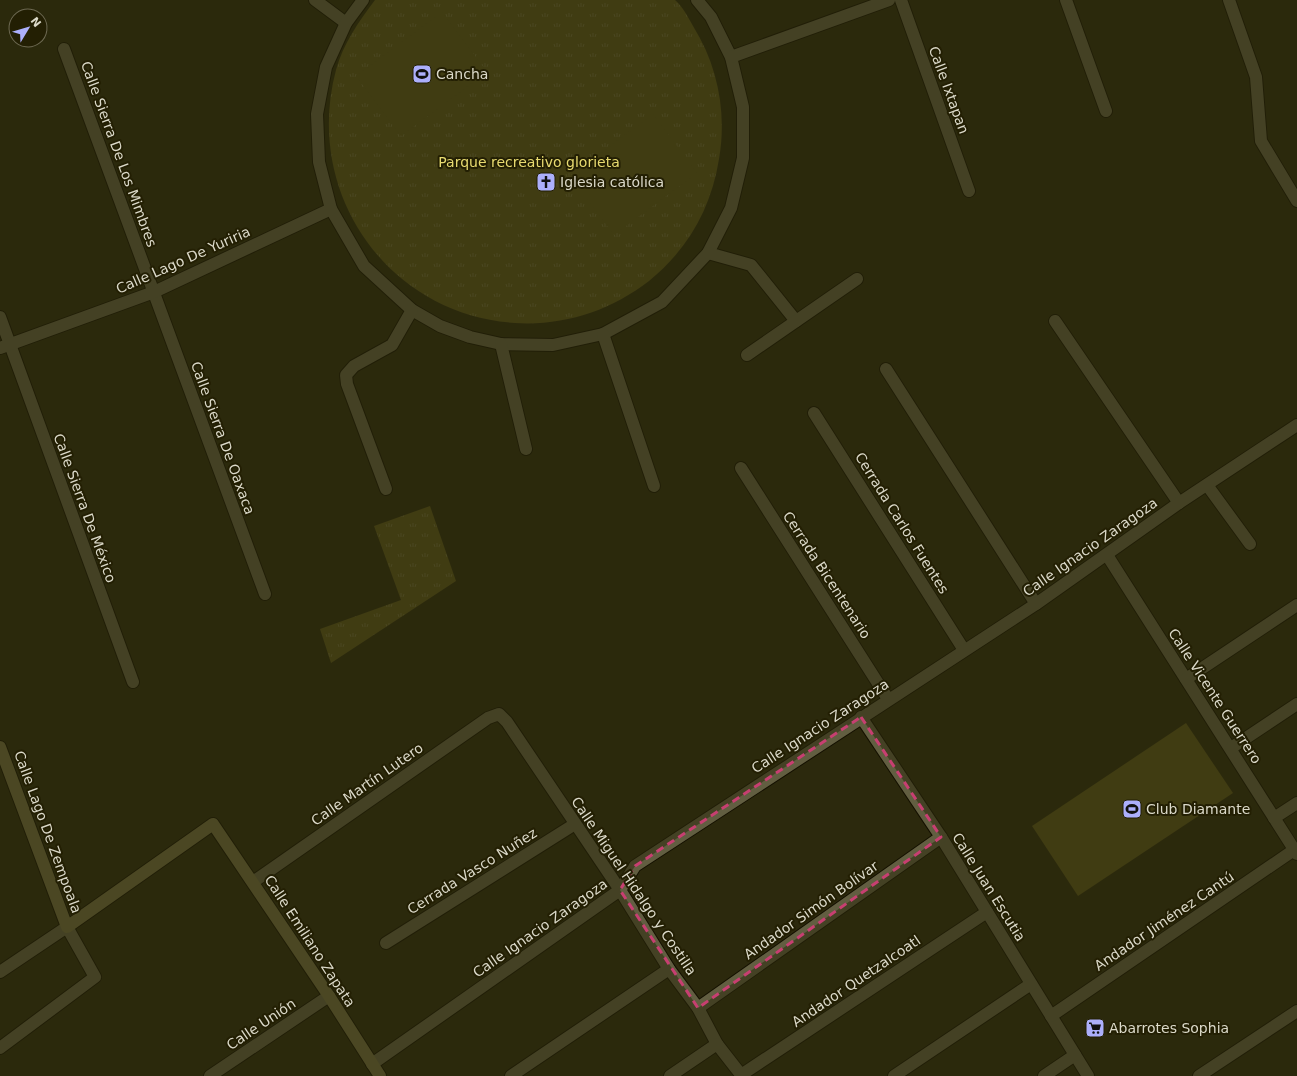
<svg xmlns="http://www.w3.org/2000/svg" width="1297" height="1076" viewBox="0 0 1297 1076" font-family="'DejaVu Sans',sans-serif">
<style>
.park{fill:url(#park-tufts)}
.pitch{fill:#59521a}
.lines{fill:none;stroke-linecap:round;stroke-linejoin:round}
.street-casing{stroke:#151100;stroke-width:14}
.secondary-casing{stroke:#151100;stroke-width:14}
.street{stroke:#625e41;stroke-width:12}
.secondary{stroke:#716b3e;stroke-width:12}
.marked{fill:none;stroke:#c73f71;stroke-width:3;stroke-dasharray:8 5;stroke-linejoin:round}
.labels{text-anchor:middle;dominant-baseline:central;stroke-width:4;stroke-linejoin:round;paint-order:stroke}
.poi-label{font-size:14px;fill:#dbd9c9;stroke:#231f03;text-anchor:start}
.street-label{font-size:14px;fill:#dbd9c9;stroke:#231f03}
.park-label{font-size:14px;fill:#e8db70;stroke:#231f03}
</style>
<defs>
<pattern id="park-tufts" width="24" height="20" patternUnits="userSpaceOnUse"><rect width="24" height="20" fill="#59521a"/><path d="M3 7l-1-3M5 7V3M7 7l1-3M15 17l-1-3M17 17v-4M19 17l1-3" fill="none" stroke="#706a3a"/></pattern>
</defs>
<rect width="100%" height="100%" fill="#2c290d"/>
<!-- park -->
<g class="park">
<path d="M375,0H675C683,7 688,17 693,26C718,66 727,113 719,159C711,209 688,249 649,281C610,311 564,326 515,323C388,315 303,193 336,70C343,44 359,21 375,0Z"/>
<path d="M430,506L456,581L331,663L320,629L401,600L374,526Z"/>
</g>
<!-- pitch -->
<g class="pitch">
<path d="M442,12L487,72L401,136L356,76Z"/>
<path d="M653,114L697,173L614,235L570,176Z"/>
<path d="M1186,723L1233,793L1078,896L1032,826Z"/>
</g>
<g class="lines">
<defs>
<g id="street">
<path d="M315,0L346,23"/>
<path d="M363,0L346,23L326,67L317,114L319,162L331,209L364,266L412,310L440,326L470,337L501,344L553,345L603,334L662,302L708,253L731,208L743,158V107L731,57L711,17L697,0"/>
<path d="M901,0L969,191"/>
<path d="M1066,0L1106,111"/>
<path d="M1229,0L1256,77L1261,141L1297,201"/>
<path d="M64,49L265,594"/>
<path d="M731,57L889,0"/>
<path d="M708,253L751,265L796,321"/>
<path d="M0,317L133,682"/>
<path d="M1055,321L1179,503"/>
<path d="M603,334L654,486"/>
<path d="M501,344L526,449"/>
<path d="M0,348L154,292L331,209"/>
<path d="M747,355L857,279"/>
<path d="M886,369L1036,604"/>
<path d="M814,413L964,650"/>
<path d="M741,468L888,699"/>
<path d="M1207,485L1250,544"/>
<path d="M386,489L347,384L346,375L354,366L392,345L412,310"/>
<path d="M1107,555L1297,854"/>
<path d="M1186,679L1297,605"/>
<path d="M861,717L941,837L1088,1076"/>
<path d="M1231,748L1297,704"/>
<path d="M1274,818L1297,803"/>
<path d="M253,882L488,718L499,714L507,722L620,890L669,969L698,1008L717,1044L742,1076"/>
<path d="M386,943L575,824"/>
<path d="M0,972L67,927L95,977L0,1048"/>
<path d="M698,1008L941,837"/>
<path d="M1051,1016L1294,850"/>
<path d="M372,1064L620,890L635,866L1036,604L1179,503L1297,425"/>
<path d="M741,1075L987,912"/>
<path d="M210,1076L329,996"/>
<path d="M511,1076L669,969"/>
<path d="M670,1076L717,1044"/>
<path d="M894,1076L1031,984"/>
<path d="M1044,1076L1075,1055"/>
<path d="M1199,1076L1297,1011"/>
</g>
<path id="secondary" d="M0,747L67,927L213,824L329,996L380,1076"/>
</defs>
<!-- street casing -->
<use href="#street" class="street-casing"/>
<!-- secondary casing -->
<use href="#secondary" class="secondary-casing"/>
<!-- street -->
<use href="#street" class="street"/>
<!-- secondary -->
<use href="#secondary" class="secondary"/>
</g>
<!-- marked area -->
<path d="M0 0H1297V1076H0ZM861,717L941,837L698,1008L620,890L635,866Z" fill="#2c290d" fill-opacity=".55" fill-rule="evenodd"/>
<path class="marked" d="M861,717L941,837L698,1008L620,890L635,866Z"/>
<!-- icons -->
<defs>
<symbol id="stadium-square" viewBox="-11 -11 22 22"><rect x="-9" y="-9" width="18" height="18" rx="4" fill="#acaffb" stroke="#231f03"/><path d="M0-5a6.5 5 0 1 0 0 10a6.5 5 0 1 0 0-10ZM-3.5-1.8h7v3.6h-7Z" fill="#111"/></symbol>
<symbol id="church-square" viewBox="-11 -11 22 22"><rect x="-9" y="-9" width="18" height="18" rx="4" fill="#acaffb" stroke="#231f03"/><path d="M-1.2-6h2.4v3.5h3.3v2.4h-3.3V6h-2.4V-.1h-3.3v-2.4h3.3Z" fill="#111"/></symbol>
<symbol id="supermarket-square" viewBox="-11 -11 22 22"><rect x="-9" y="-9" width="18" height="18" rx="4" fill="#acaffb" stroke="#231f03"/><path d="M-6-5.5h2.5l.6 2H6L4.5 2H-2.5L-4.4-4H-6ZM-1.5 3.2a1.3 1.3 0 1 0 .1 0ZM3 3.2a1.3 1.3 0 1 0 .1 0Z" fill="#111"/></symbol>
</defs>
<g fill-rule="evenodd">
<use href="#stadium-square" x="411" y="63" width="22" height="22"/>
<use href="#church-square" x="535" y="171" width="22" height="22"/>
<use href="#stadium-square" x="1121" y="798" width="22" height="22"/>
<use href="#supermarket-square" x="1084" y="1017" width="22" height="22"/>
</g>
<g class="labels">
<!-- poi labels -->
<g class="poi-label">
<text x="436" y="74">Cancha</text>
<text x="560" y="182">Iglesia católica</text>
<text x="1146" y="809">Club Diamante</text>
<text x="1109" y="1028">Abarrotes Sophia</text>
</g>
<!-- street labels -->
<g class="street-label">
<text transform="translate(949 90) rotate(70)">Calle Ixtapan</text>
<text transform="translate(119 154) rotate(70)">Calle Sierra De Los Mimbres</text>
<text transform="translate(183 260) rotate(-24)">Calle Lago De Yuriria</text>
<text transform="translate(223 438) rotate(70)">Calle Sierra De Oaxaca</text>
<text transform="translate(85 508) rotate(70)">Calle Sierra De México</text>
<text transform="translate(902 523) rotate(58)">Cerrada Carlos Fuentes</text>
<text transform="translate(1090 547) rotate(-35)">Calle Ignacio Zaragoza</text>
<text transform="translate(827 575) rotate(57)">Cerrada Bicentenario</text>
<text transform="translate(1215 696) rotate(57)">Calle Vicente Guerrero</text>
<text transform="translate(820 726) rotate(-33)">Calle Ignacio Zaragoza</text>
<text transform="translate(367 784) rotate(-35)">Calle Martín Lutero</text>
<text transform="translate(48 832) rotate(70)">Calle Lago De Zempoala</text>
<text transform="translate(472 871) rotate(-32)">Cerrada Vasco Nuñez</text>
<text transform="translate(634 886) rotate(56)">Calle Miguel Hidalgo y Costilla</text>
<text transform="translate(989 887) rotate(58)">Calle Juan Escutia</text>
<text transform="translate(811 910) rotate(-35)">Andador Simón Bolívar</text>
<text transform="translate(1164 921) rotate(-34)">Andador Jiménez Cantú</text>
<text transform="translate(540 928) rotate(-35)">Calle Ignacio Zaragoza</text>
<text transform="translate(310 941) rotate(57)">Calle Emiliano Zapata</text>
<text transform="translate(856 981) rotate(-34)">Andador Quetzalcoatl</text>
<text transform="translate(261 1024) rotate(-34)">Calle Unión</text>
</g>
<!-- park labels -->
<g class="park-label">
<text x="529" y="162">Parque recreativo glorieta</text>
</g>
</g>
<!-- north arrow -->
<g transform="translate(28 28) rotate(52)"><circle r="19" fill="#231f03" stroke="#6d6952"/>
<path d="M0-3L7 15L0 10L-7 15Z" fill="#acaffb"/>
<text y="-6" font-size="11" font-weight="bold" text-anchor="middle" fill="#dbd9c9">N</text>
</g>
</svg>
